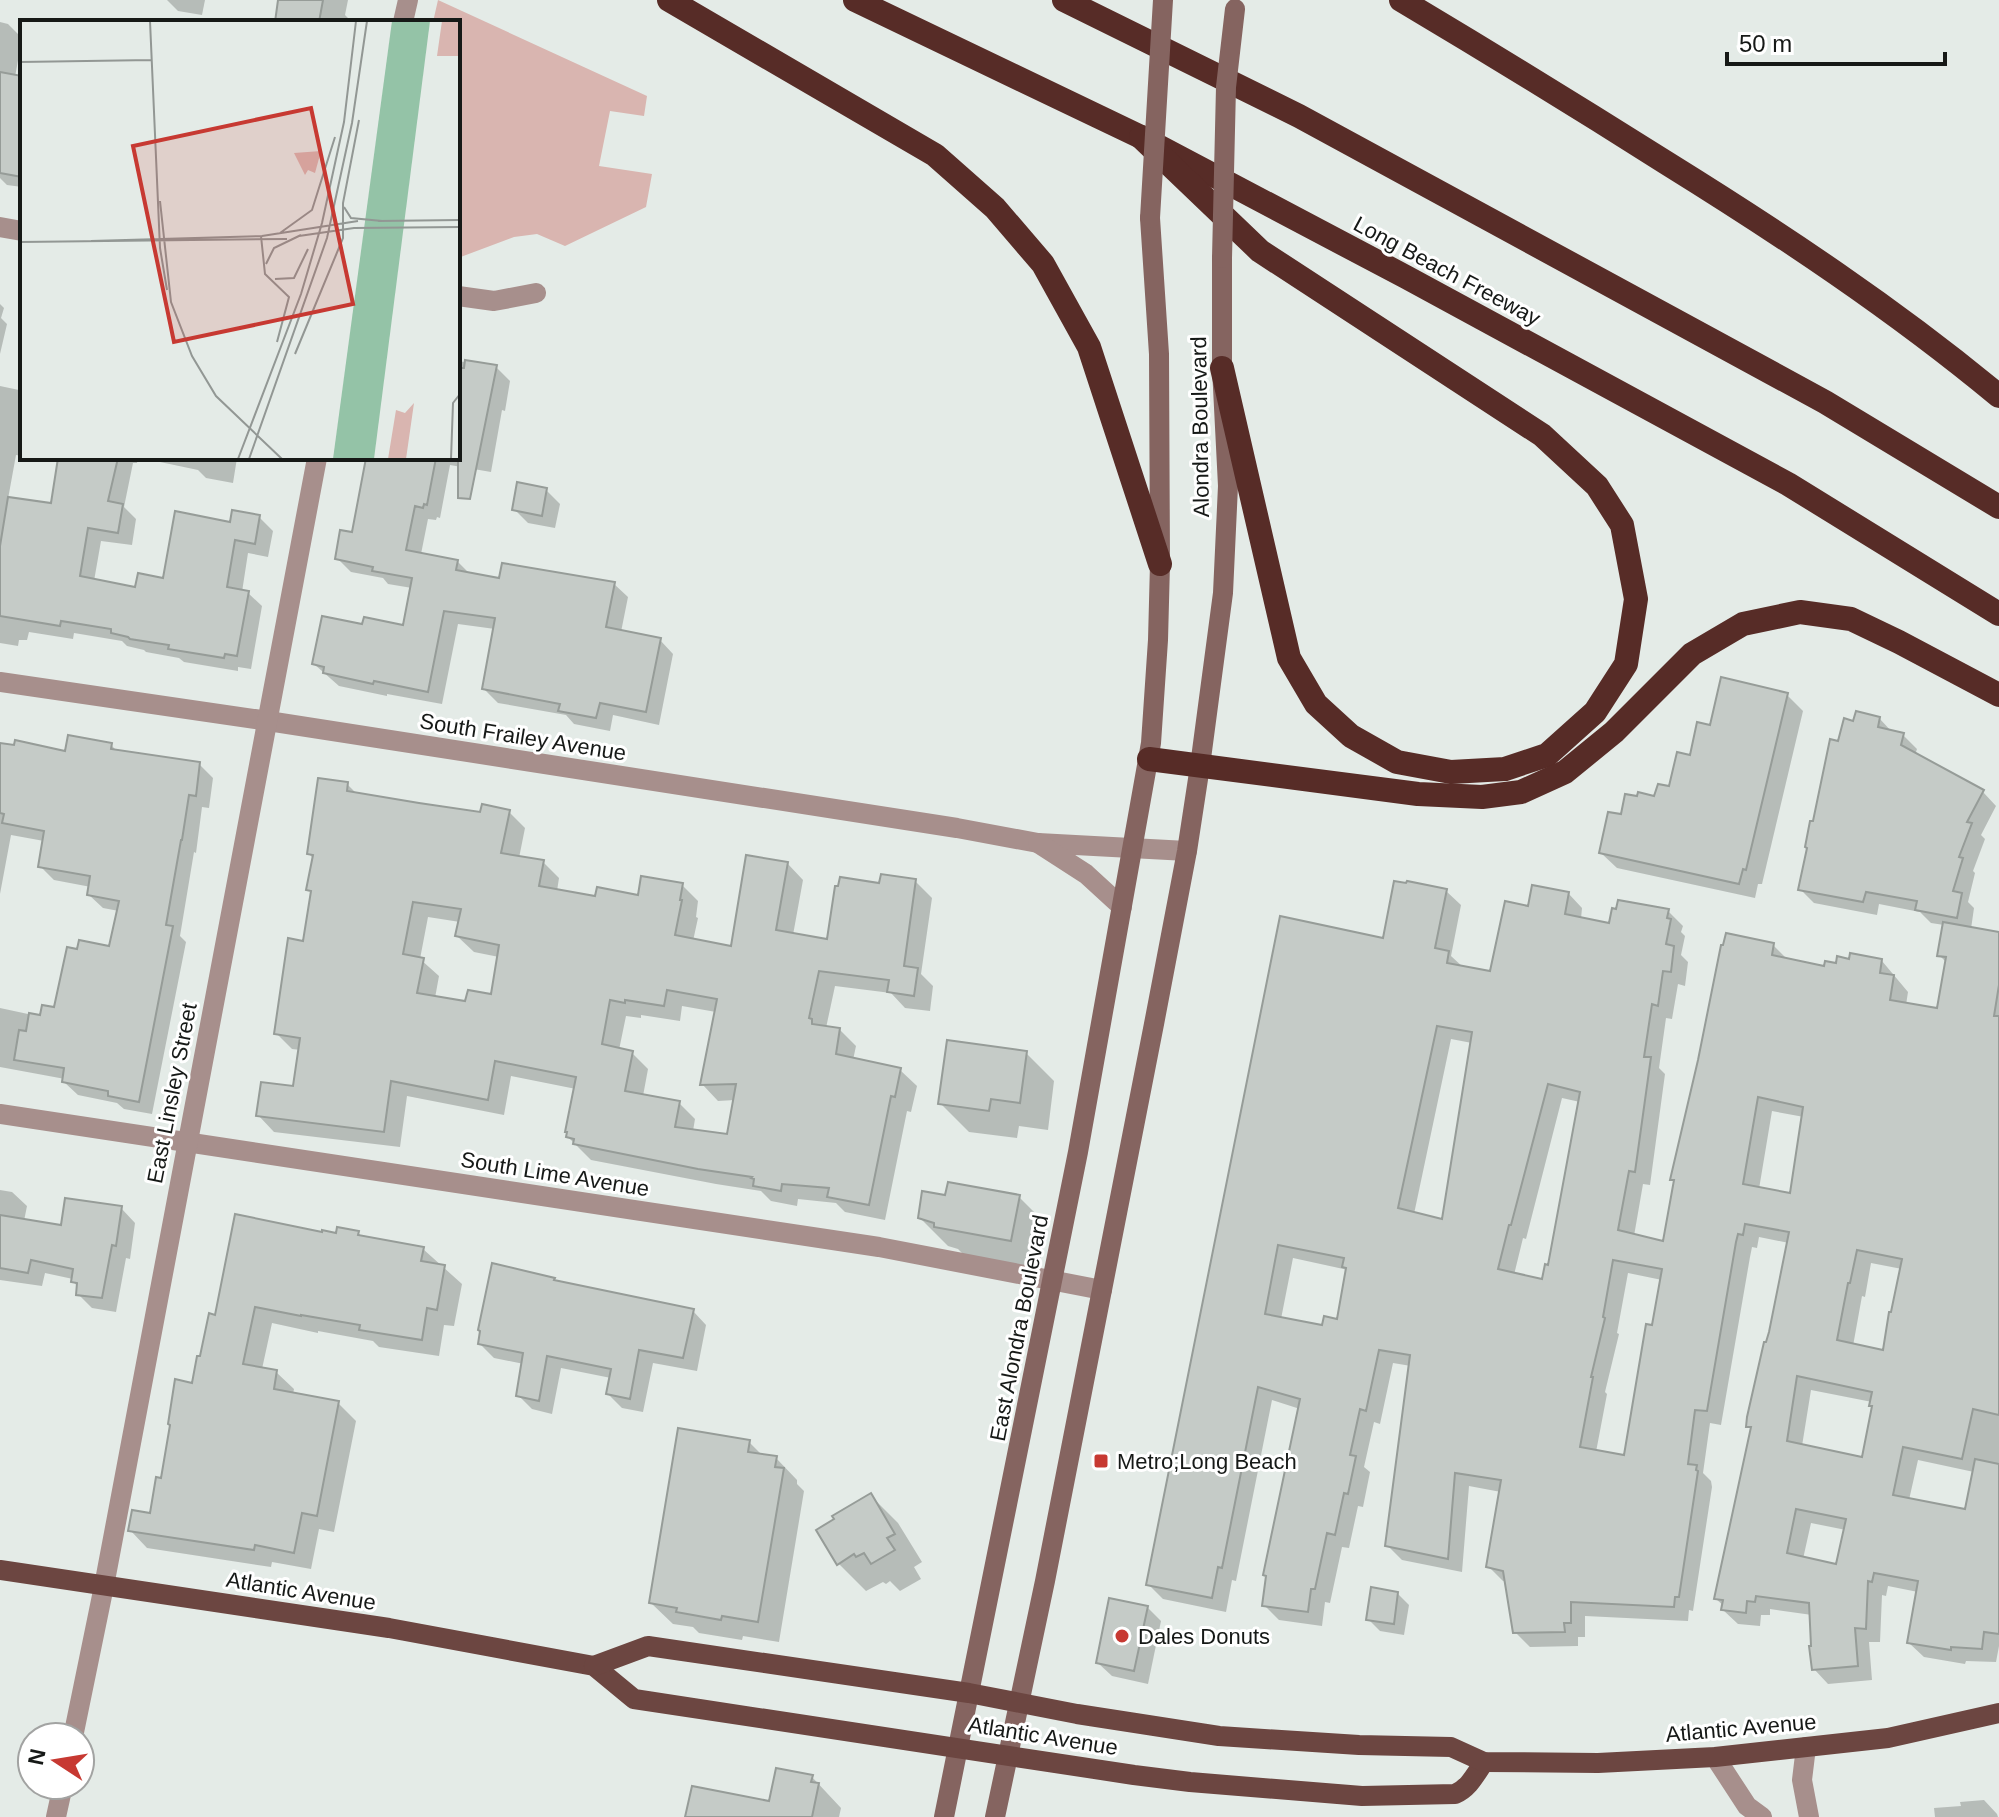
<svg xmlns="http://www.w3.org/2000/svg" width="1999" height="1817" viewBox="0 0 1999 1817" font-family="Helvetica,sans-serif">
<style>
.green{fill:#d9b5b0}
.shadow{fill:#0003;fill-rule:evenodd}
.building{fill:#c5cbc7;stroke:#969c98;stroke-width:2;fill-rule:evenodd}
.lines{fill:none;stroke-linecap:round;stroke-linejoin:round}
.street{stroke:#a78f8c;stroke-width:20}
.secondary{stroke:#856460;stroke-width:20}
.primary{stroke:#6c4641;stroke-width:20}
.highway{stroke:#572c27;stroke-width:24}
.secondary-bridge{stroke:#856460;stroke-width:20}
.poi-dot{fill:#c73932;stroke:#fff;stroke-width:3}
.labels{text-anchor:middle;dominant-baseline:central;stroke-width:6;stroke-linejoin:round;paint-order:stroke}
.street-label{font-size:22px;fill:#161917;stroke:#fff}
.poi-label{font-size:22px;fill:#161917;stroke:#fff;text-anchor:start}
.inset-road{fill:none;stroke:#929794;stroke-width:2}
.view{fill:#c73932;fill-opacity:0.15;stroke:#c73932;stroke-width:4}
.inset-edge{fill:none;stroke:#161917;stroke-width:4}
</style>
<rect width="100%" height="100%" fill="#e4ebe7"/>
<!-- green -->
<path class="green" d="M438,0L647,96L644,116L610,111L599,166L652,174L646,207L565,246L537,234L514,237L458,258V22H433Z"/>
<!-- shadow -->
<g class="shadow">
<path d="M167,0H205L202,15L178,11Z"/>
<path d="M280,0H348L345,15L352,22H279Z"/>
<path d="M0,22L8,24L22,38L15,77L22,78V187L7,185L0,178Z"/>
<path d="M0,304L4,308L1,318L7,324L0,354Z"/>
<path d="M458,361L496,367L510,381L505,411L502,410L491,472L450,465L440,518L437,517L436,520L428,519L421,554L457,561L470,574L501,580L614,584L628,597L621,632L660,640L673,654L659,725L613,715L610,731L574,724L566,715L498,703L484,689L495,629L458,624L442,704L387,694V696L339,686L314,664L364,627H404L412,588L388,584L383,578L351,572L337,558L354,535L368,460L366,458H458Z"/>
<path d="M0,386L19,390L22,393V456L16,455L8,499L52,506L60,459L56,458H138L137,463H133L124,507L136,519L132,545L101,541L94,581L137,589L165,580L231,524L259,517L273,531L268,557L248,553L242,592L248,593L262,606L251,669L238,667V671L184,662L179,658L146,652L144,650L127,646L122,641L74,633L73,639L29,632L27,640H19L18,646L0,643Z"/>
<path d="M141,458H237L233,483L206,478L198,470Z"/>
<path d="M546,490L560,504L555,528L528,523L514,509Z"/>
<path d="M1787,695L1803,711L1762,884H1758L1755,898L1617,868L1601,853L1622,817L1671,789L1711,727Z"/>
<path d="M1879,718L1893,733L1903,735L1917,749L1915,755L1983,792L1996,806L1981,835L1985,839L1973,871L1975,873L1968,902L1974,908L1971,929L1999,934V1646L1996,1662L1966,1661L1965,1664L1924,1657L1909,1643L1918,1592L1888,1586L1886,1596L1882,1595L1880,1642H1869L1872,1680L1828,1684L1814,1669L1812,1615L1770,1609V1615H1761L1760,1626L1738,1624L1723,1610L1724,1606L1716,1599L1752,1430L1749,1426L1789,1243L1759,1237L1757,1248L1752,1247L1750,1257L1721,1425L1710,1423L1703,1473L1711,1481L1712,1487L1693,1611L1689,1610L1688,1621L1585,1616V1637H1578V1646L1530,1647L1515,1632L1507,1582L1503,1581L1488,1566L1501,1492L1469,1486L1462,1572L1402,1560L1387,1545L1411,1366L1393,1363L1380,1424L1374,1422L1364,1467L1370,1472L1363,1507L1358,1506L1349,1548L1342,1547L1330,1603L1325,1602L1322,1626L1279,1620L1264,1605L1300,1409L1272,1400L1236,1581L1232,1580L1226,1612L1163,1599L1149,1585L1385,941L1446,891L1461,905L1451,956L1464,968L1491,973L1530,908L1568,893L1582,908L1581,919L1610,925L1668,911L1683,926L1681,932L1685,936L1681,955L1688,962L1685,986L1678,984L1672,1019L1666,1018L1659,1068L1665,1074L1650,1185L1643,1184L1634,1236L1664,1243L1676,1182L1673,1179L1773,945L1789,961L1826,968L1838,965L1882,961L1908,992L1906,1005L1939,1010L1947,963L1939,955L1944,925L1931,923L1920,912L1879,904L1877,915L1814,903L1800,889L1815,824L1840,744L1855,723ZM1451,1039L1472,1043L1444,1222L1414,1214ZM1562,1098L1580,1102L1549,1267L1544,1282L1514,1275L1523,1238L1526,1239ZM1772,1111L1804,1117L1792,1195L1759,1189ZM1293,1258L1348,1270L1339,1322L1324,1327L1281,1319ZM1871,1263L1902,1269L1885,1352L1853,1346L1862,1296L1865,1297ZM1628,1273L1662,1280L1654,1328L1625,1457L1596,1452L1607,1394L1605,1392L1619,1334L1617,1333ZM1811,1390L1872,1402L1874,1408L1863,1459L1802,1446ZM1918,1460L1974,1472L1966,1511L1909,1500ZM1811,1523L1846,1530L1838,1566L1803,1559Z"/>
<path d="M111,745L118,752L199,764L213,778L209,808L202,807L196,853L194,852L180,936L186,942L152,1114L124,1109L117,1103L78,1095L64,1082L65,1079L0,1067V1008L42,1017L56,1010L79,951L111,949L119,911L103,908L89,895L91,887L54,880L40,866L44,841L11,835L0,894V750L67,753Z"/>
<path d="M347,784L358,795L482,814L509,812L525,828L519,858L543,862L559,878L557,891L597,898L640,897L682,885L698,901L696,917L698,918L693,941L733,948L787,863L803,880L793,935L828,941L881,886L915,881L932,898L921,974L933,986L930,1011L905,1008L891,993L835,986L826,1028L840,1030L856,1046L853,1060L900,1070L917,1086L911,1112L907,1111L885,1220L845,1212L836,1203L798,1199L797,1206L771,1201L761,1191L716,1184L591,1160L568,1137L576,1089L511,1076L504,1115L407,1096L400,1147L274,1132L258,1115L295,1089L301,1050L292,1049L276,1033L304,943L313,894L309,890L314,859L309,854ZM428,917L460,922L457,936L474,952L499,957L492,997L467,1003L435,998L439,976L420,959ZM682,1006L716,1012L702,1084L718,1101L735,1100L729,1136L693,1131L695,1119L679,1103L643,1096L648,1069L632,1053L619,1050L626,1016L641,1018V1015L680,1021Z"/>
<path d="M1026,1053L1054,1081L1048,1130L1019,1126L1017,1138L969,1132L940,1103Z"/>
<path d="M0,1190L12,1192L27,1206L24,1221L63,1227L121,1208L135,1223L130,1259L126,1258L116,1312L92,1308L78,1294L79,1287L73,1282V1279L45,1273L42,1286L0,1280Z"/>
<path d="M946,1197H1019L1047,1225L1039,1268L964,1255L958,1249L948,1246L920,1218Z"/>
<path d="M358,1233L363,1238L423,1249L462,1284L454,1326L444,1325L439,1356L379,1347L373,1341L318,1331V1333L272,1323L262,1369L276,1372L294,1389L293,1394L338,1403L356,1421L334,1532L319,1529L311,1569L272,1562L271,1567L147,1548L130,1530L152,1515L202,1358L217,1317L337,1235Z"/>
<path d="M554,1280L557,1282L693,1311L706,1325L697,1371L653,1363L643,1412L622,1408L608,1394L611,1378L561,1368L552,1414L532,1409L518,1395L524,1364L494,1358L480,1344Z"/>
<path d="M749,1442L763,1456L776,1458L797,1480V1484L804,1491L779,1642L743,1636L742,1640L699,1633L693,1627L673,1624L651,1603Z"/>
<path d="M870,1495L898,1523L922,1562L914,1567L921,1579L900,1591L890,1581L886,1584L883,1582L866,1591L838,1563Z"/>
<path d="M1397,1593L1409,1605L1404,1635L1380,1631L1368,1619Z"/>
<path d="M1147,1607L1161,1621L1148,1684L1112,1676L1098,1663Z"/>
<path d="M812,1777L841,1808L839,1817H688L770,1804Z"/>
<path d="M1984,1800L1997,1814L1998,1817H1935L1934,1808L1961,1806L1960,1802Z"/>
</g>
<!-- building -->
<g class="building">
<path d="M278,0H323L319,22H275Z"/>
<path d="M0,72L22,76V177L0,173Z"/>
<path d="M465,360L497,365L470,499L458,498V368H464Z"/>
<path d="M58,458H118L108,501L123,504L118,533L88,528L80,576L135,587L138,573L163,578L175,511L230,522L232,510L260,515L255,544L235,540L227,587L249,591L237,656L225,654L224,658L168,649L169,645L130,639L128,637L111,633V629L61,621L60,626L0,616V546L8,497L51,503Z"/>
<path d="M366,458H436L427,505L424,504L423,508L415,506L406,550L458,560L456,570L499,578L502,563L615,582L606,627L661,638L646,712L600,703L596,718L558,711L560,704L482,689L495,618L444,611L428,692L374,681L373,684L323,673L324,667L312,664L322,616L362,624L364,617L403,625L412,578L372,571L373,567L335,559L340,530L352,532Z"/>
<path d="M517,482L547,488L542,516L512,510Z"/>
<path d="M1721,677L1788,693L1746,870L1743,869L1739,884L1599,853L1608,812L1621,814L1625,794L1637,796L1638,792L1654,796L1658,784L1669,786L1677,752L1690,755L1697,722L1710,725Z"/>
<path d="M1856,711L1880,717L1878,727L1904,733L1901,745L1984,790L1967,822L1972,823L1959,857L1963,858L1953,891L1962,893L1957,918L1915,910L1917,901L1866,892L1863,902L1798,890L1807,848L1805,847L1810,821H1813L1830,739L1838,741L1844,718L1853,721Z"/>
<path d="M68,735L112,743L111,749L200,762L196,796L189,795L182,840H181L166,925L173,926L139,1102L108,1096V1091L62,1082L64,1068L14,1060L19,1030L26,1031L29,1013L40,1015L42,1005L54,1007L67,947L77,949L79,940L109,946L119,901L87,895L90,876L38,867L44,831L2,823L4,814L0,813V743L14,745L15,740L65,751Z"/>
<path d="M318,778L348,782L347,791L419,803L480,812L482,804L510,810L501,853L544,860L539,886L595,896L597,887L638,895L641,876L683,883L680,900H682L675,935L731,946L746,855L788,862L776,930L827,939L835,886H838L840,877L879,883L881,874L916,879L904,966L918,968L914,996L887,992L889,980L819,971L809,1018L812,1019V1024L840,1028L836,1054L901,1068L895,1097L891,1096L869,1205L827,1197L829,1188L782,1184L781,1191L753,1186L754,1179L751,1178L752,1177L698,1169L573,1144L574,1139L566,1137L567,1132H565L576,1077L495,1061L488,1100L391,1081L384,1132L256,1116L261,1082L293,1086L300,1038L274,1034L288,938L303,941L311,891L306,890L313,855L307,854ZM413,902L461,909L455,936L499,945L491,994L468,990L465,1001L417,993L424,958L403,954ZM667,990L717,999L700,1085L736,1084L727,1134L675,1127L680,1101L625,1091L633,1051L602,1044L610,1000L625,1003V1000L664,1006Z"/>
<path d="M1394,881L1406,883L1407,881L1447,889L1435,948L1449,951L1447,963L1490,971L1505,901L1528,906L1532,885L1569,892L1565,914L1609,923L1612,908L1616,909L1618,900L1669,909L1667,918L1671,919L1666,944L1674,946L1671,972L1663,971L1658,1006L1652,1004L1644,1057H1651L1635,1172L1629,1171L1618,1230L1663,1241L1674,1180H1670L1698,1060L1721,945H1723L1726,933L1774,943L1772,955L1824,966L1825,961L1836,963L1837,956L1849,959L1850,953L1882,959L1880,973L1894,975L1890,1000L1937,1008L1946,957L1937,956L1943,922L1999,932V985L1994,1016H1999V1415L1973,1409L1962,1459L1903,1447L1893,1495L1965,1509L1975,1459L1999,1464V1634L1984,1632L1982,1649L1951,1647V1650L1907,1643L1918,1581L1874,1573L1872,1582L1868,1581L1866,1629L1855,1628L1858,1666L1812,1670L1809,1646H1811L1809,1603L1756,1596L1755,1602L1747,1601L1746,1613L1721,1610L1723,1600L1714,1599L1751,1427H1746L1747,1417L1764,1342H1766L1769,1332L1789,1232L1745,1224L1743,1235L1738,1234L1736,1242L1707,1411L1695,1410L1688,1464L1697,1465L1696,1470L1698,1471L1679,1597H1675L1674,1607L1571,1602V1623H1564L1565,1632L1513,1633L1503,1571L1486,1567L1501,1480L1455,1473L1448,1559L1385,1546L1410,1355L1379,1350L1366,1411L1360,1409L1350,1455L1356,1456L1348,1494L1344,1493L1335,1535L1327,1533L1315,1589H1311L1308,1612L1262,1606L1266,1576L1263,1575L1300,1399L1258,1387L1222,1568L1218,1567L1212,1598L1146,1585L1280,916L1383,938ZM1437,1026L1472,1032L1442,1219L1398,1208ZM1548,1084L1580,1092L1548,1265L1545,1264L1542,1279L1498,1269L1509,1225H1511ZM1758,1097L1803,1107L1790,1193L1743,1184ZM1278,1245L1344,1258L1342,1267L1346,1268L1337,1319L1324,1316L1322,1325L1265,1314ZM1857,1250L1902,1259L1891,1312H1889L1883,1350L1837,1340L1848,1283H1850ZM1613,1260L1662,1269L1652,1325L1646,1324L1624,1455L1580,1447L1593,1377H1591L1605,1318L1603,1317ZM1797,1376L1872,1392L1869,1406H1872L1862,1457L1787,1441ZM1796,1509L1846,1519L1836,1564L1787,1553Z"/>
<path d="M947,1040L1027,1051L1020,1103L991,1099L989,1111L938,1104Z"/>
<path d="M948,1182L1020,1195L1011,1241L934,1227V1223L918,1218L922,1191L945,1195Z"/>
<path d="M65,1198L122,1206L116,1246L112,1245L102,1298L76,1295L77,1283L71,1282L73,1269L31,1260L28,1273L0,1268V1215L61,1225Z"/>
<path d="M235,1214L322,1232V1230L336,1233L337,1227L359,1231L358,1235L424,1247L421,1261L445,1265L437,1310L427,1308L422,1340L359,1330L360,1325L301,1315V1316L255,1307L243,1364L277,1370L274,1389L339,1401L317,1516L302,1513L294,1553L255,1545L254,1550L128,1531L132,1510L150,1513L156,1477L161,1478L170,1425L168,1424L175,1379L192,1383L197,1356H200L209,1313L215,1315Z"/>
<path d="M492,1263L555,1278L554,1280L694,1309L683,1358L639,1350L630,1399L606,1394L611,1369L547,1356L539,1401L516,1396L523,1353L478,1344L480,1331L478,1330Z"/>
<path d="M678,1428L750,1440L748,1452L777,1456L775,1467L784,1468L758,1622L722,1616L721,1620L676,1612L677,1608L649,1603Z"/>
<path d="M871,1493L895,1534L887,1538L895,1550L871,1564L864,1553L856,1557L854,1554L837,1565L816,1530L834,1519L832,1516Z"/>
<path d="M1371,1587L1398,1592L1394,1624L1366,1620Z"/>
<path d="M1109,1598L1148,1606L1134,1671L1096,1663Z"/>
<path d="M776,1768L813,1775L811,1782L819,1783L812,1817H685L692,1786L769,1801Z"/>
</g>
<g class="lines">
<!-- street -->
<g class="street">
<path d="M403,22L408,0"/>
<path d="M0,227L22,231"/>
<path d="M458,296L494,301L536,293"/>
<path d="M0,682L268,721L957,828L1038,843L1187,851"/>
<path d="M1038,843L1086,874L1122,907"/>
<path d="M0,1114L879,1247L1102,1290"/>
<path d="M73,1737L104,1586L317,458"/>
<path d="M1806,1747L1802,1780L1809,1817"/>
<path d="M1715,1757L1747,1806L1762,1817"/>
<path d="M56,1817L63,1785"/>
</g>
<!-- secondary -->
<g class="secondary">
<path d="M944,1817L1078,1152L1151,743L1158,640L1160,564L1159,354L1150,218"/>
<path d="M995,1817L1045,1581L1154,1024L1187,851L1200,766L1223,593L1228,486L1222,368V258"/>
</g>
<!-- primary -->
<g class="primary">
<path d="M0,1570L389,1628L594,1666L634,1699L1134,1775L1190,1782L1362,1796L1455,1794C1469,1788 1475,1775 1484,1762"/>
<path d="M594,1666L648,1646L969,1693L1077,1714L1219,1736L1359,1745L1451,1747L1484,1762L1598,1763L1715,1757L1888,1738L1999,1713"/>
</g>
<!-- highway -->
<g class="highway">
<path d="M669,0L935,155L995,208L1043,264L1089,347L1160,564"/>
<path d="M855,0L1141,137L1406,277L1788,484L1999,614"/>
<path d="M1064,0L1299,116L1825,402L1999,507"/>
<path d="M1401,0C1490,53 1578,107 1665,162C1781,234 1894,309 1999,396"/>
<path d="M1141,137L1260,251L1542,435L1597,486L1622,525L1636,599L1626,664L1595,712L1547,755L1505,769L1451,772L1397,762L1351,736L1316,704L1289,658L1222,368"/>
<path d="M1149,759L1418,794L1482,797L1521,792L1565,772L1614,732L1692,654L1743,624L1800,612L1851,619L1899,642L1999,695"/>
</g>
<!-- secondary-bridge -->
<g class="secondary-bridge">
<path d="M1150,218L1163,0"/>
<path d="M1222,258L1226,87L1235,9"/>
</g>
</g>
<!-- markers -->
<g class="poi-dot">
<rect x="1093" y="1453" width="16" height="16" rx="4"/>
<circle cx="1122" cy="1636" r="8"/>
</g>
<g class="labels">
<!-- street labels -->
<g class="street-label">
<text transform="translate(1447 271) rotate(28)">Long Beach Freeway</text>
<text transform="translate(1200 427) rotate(-91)">Alondra Boulevard</text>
<text transform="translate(523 737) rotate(9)">South Frailey Avenue</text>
<text transform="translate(172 1093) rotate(-79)">East Linsley Street</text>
<text transform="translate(555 1174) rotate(9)">South Lime Avenue</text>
<text transform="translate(1019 1328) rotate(-79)">East Alondra Boulevard</text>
<text transform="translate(301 1591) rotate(9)">Atlantic Avenue</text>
<text transform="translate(1741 1728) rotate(-5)">Atlantic Avenue</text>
<text transform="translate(1043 1736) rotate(9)">Atlantic Avenue</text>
</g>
<!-- poi labels -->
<g class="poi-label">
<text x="1117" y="1461">Metro;Long Beach</text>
<text x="1138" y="1636">Dales Donuts</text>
</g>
</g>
<!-- overview -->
<g transform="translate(20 20)">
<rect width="440" height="440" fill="#e4ebe7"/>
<path d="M422,1H440V36H417ZM301,131L295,153L288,150L285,155L274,133ZM394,383L386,439H368L376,390L385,393Z" fill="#d9b5b0"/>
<path d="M372,1H410L354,439H313Z" fill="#94c3a7"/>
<path class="inset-road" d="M130,1L140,228L147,270M0,42L132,40M140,181L151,282L172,336L196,376L262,439M324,187L331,198L362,201M358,201L440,200M260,213L292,190L315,117M241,216L245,254L269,277L257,322M279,216L334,208L440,207M71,221L242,216L338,201M0,222L267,219M246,244L254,228L281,215M255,259L274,258L288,229M275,334L323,218V183L339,100M218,439L281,274L302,203L324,102L336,1M229,439L307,218L332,103L347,1M431,439L433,383L440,374"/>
<path class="view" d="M291,88L333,284L154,322L113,126Z"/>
<rect width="440" height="440" class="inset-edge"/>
</g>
<!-- north arrow -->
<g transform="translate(56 1761) rotate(282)"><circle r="38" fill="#ffffff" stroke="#a2a3a2" stroke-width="2"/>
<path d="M0-6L14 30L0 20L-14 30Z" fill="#c73932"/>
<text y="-12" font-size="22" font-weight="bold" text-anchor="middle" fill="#161917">N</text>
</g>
<!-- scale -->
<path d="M1727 52v12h218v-12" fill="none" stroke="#161917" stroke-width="4"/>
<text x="1739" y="52" font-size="24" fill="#161917" stroke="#ffffff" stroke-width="6" paint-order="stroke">50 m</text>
</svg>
